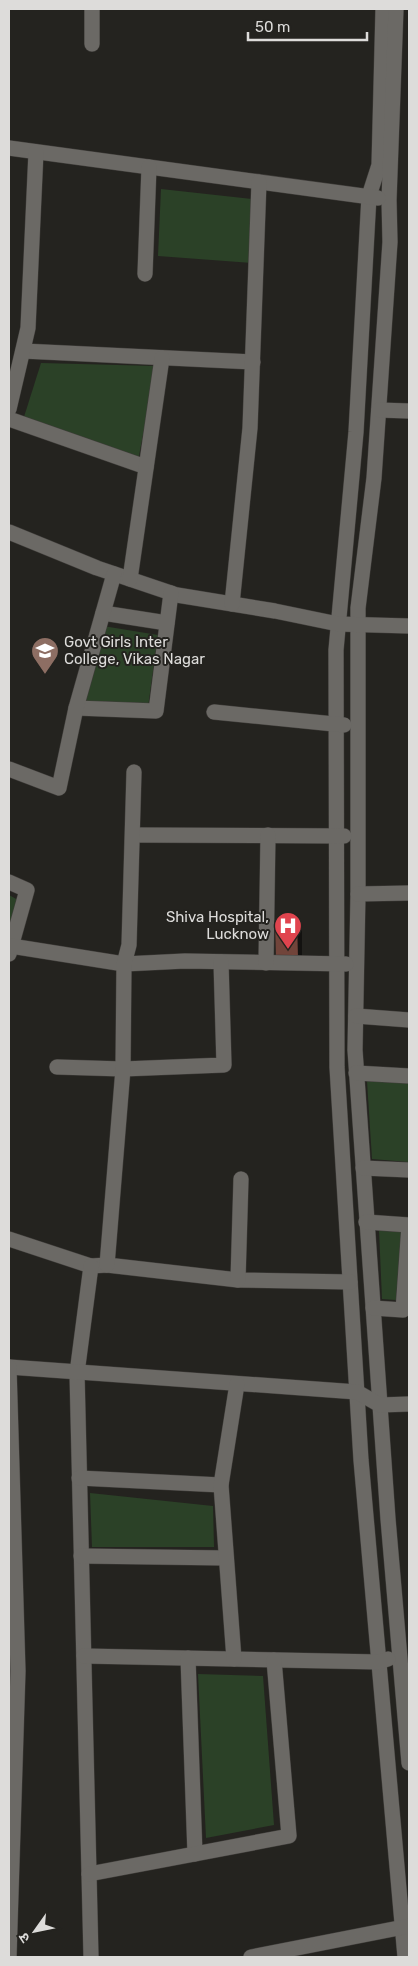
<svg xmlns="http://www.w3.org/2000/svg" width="418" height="1966" viewBox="0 0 418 1966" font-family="Rubik,'Noto Sans Devanagari',sans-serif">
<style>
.green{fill:#2b4127}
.shadow{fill:#0007}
.building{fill:#71443a}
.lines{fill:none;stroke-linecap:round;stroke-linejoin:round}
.minor-casing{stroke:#403e3b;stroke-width:16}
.minor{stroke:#6b6965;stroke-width:15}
.labels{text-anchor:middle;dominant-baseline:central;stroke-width:4;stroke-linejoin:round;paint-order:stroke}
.poi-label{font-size:15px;fill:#dddcda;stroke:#24231f;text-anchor:start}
</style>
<rect width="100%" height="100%" fill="#24231f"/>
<!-- green -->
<g class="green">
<path d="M161,189L252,199V263L158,256Z"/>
<path d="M41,363L156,366L138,461L23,420Z"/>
<path d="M103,626L158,635L148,707L84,704Z"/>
<path d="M9,895L18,900L9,928Z"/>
<path d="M367,1081H409L408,1162L372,1159Z"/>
<path d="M379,1230L401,1232L396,1300L382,1299Z"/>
<path d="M90,1493L213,1506L214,1547H92Z"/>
<path d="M198,1674L263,1676L274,1825L206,1838Z"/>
</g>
<!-- shadow -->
<path class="shadow" d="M296,922L302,928V963H282Z"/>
<!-- building -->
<path class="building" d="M275,921H297L298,958H276Z"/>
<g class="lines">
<defs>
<g id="minor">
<path d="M383,9L379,165L369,196L356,432L336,650L337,1067L361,1460L405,1957"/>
<path d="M396,9L389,200L390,242L374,478L358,608V894L355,1050L388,1519L409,1763"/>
<path d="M92,44V9"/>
<path d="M9,148L378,198"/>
<path d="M145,274L149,167"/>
<path d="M23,351L253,362"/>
<path d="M9,409L28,328L36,152"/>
<path d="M379,410L409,411"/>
<path d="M9,419L146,467"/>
<path d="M9,532L97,568L177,595L275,611L338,624L409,626"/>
<path d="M130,579L162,358"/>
<path d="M232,604L250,428L259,182"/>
<path d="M103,613L167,623"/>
<path d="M76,708L156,711L171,593"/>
<path d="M214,712L344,725"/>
<path d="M9,769L59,788L76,708L114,574"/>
<path d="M133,835L344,836"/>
<path d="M9,882L27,890L9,954"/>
<path d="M358,894L409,893"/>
<path d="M11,946L124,964L185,961L346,964"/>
<path d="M266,963L268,835"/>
<path d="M356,1016L409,1020"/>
<path d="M57,1067L123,1069L224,1065L221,962"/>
<path d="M356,1073L409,1076"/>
<path d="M363,1168L409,1170"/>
<path d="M366,1222L409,1225L403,1310L373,1308"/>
<path d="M9,1239L91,1266L107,1265L238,1280L350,1282"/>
<path d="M107,1265L123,1069L124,964L129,945L134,772"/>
<path d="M91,1266L77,1373L91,1957"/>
<path d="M238,1280L241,1179"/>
<path d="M9,1367L357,1392L380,1405L409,1404"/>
<path d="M79,1478L221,1485"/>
<path d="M81,1556L226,1558"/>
<path d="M84,1656L379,1662L388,1659"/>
<path d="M188,1658L195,1854"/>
<path d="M234,1659L221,1485L237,1384"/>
<path d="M89,1874L289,1836L274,1660"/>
<path d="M9,1957L18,1671L9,1367"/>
<path d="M251,1957L409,1926"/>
</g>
</defs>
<!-- minor casing -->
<use href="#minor" class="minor-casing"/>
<!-- minor -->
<use href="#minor" class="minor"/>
</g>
<!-- icons -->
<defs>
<symbol id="university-pin" viewBox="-11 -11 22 30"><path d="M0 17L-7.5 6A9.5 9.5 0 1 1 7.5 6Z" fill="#8d6e63" stroke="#24231f"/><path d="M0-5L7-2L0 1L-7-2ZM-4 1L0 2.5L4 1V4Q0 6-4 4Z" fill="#fff"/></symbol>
<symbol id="hospital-pin" viewBox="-11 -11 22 30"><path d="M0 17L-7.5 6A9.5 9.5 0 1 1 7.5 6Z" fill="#e0444e" stroke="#24231f"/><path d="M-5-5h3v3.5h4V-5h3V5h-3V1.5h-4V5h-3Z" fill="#fff"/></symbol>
</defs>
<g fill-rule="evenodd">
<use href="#university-pin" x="29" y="635" width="32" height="43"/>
<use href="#hospital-pin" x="272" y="910" width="32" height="43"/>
</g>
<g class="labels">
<!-- poi labels -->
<g class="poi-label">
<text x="64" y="642">Govt Girls Inter<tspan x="64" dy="17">College, Vikas Nagar</tspan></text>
<text x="269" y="917" text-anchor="end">Shiva Hospital,<tspan x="269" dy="17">Lucknow</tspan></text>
</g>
</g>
<!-- border -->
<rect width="418" height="1966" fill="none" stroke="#dddcda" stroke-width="20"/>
<!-- north arrow -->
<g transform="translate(35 1931) rotate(237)" stroke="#24231f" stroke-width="4" paint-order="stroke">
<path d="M0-4L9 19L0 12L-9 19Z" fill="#dddcda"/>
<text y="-8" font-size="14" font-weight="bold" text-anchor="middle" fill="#dddcda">उ</text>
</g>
<!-- scale -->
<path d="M248 32v8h119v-8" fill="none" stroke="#dddcda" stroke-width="2.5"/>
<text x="255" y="32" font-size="15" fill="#dddcda" stroke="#24231f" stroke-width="4" paint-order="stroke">50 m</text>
</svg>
